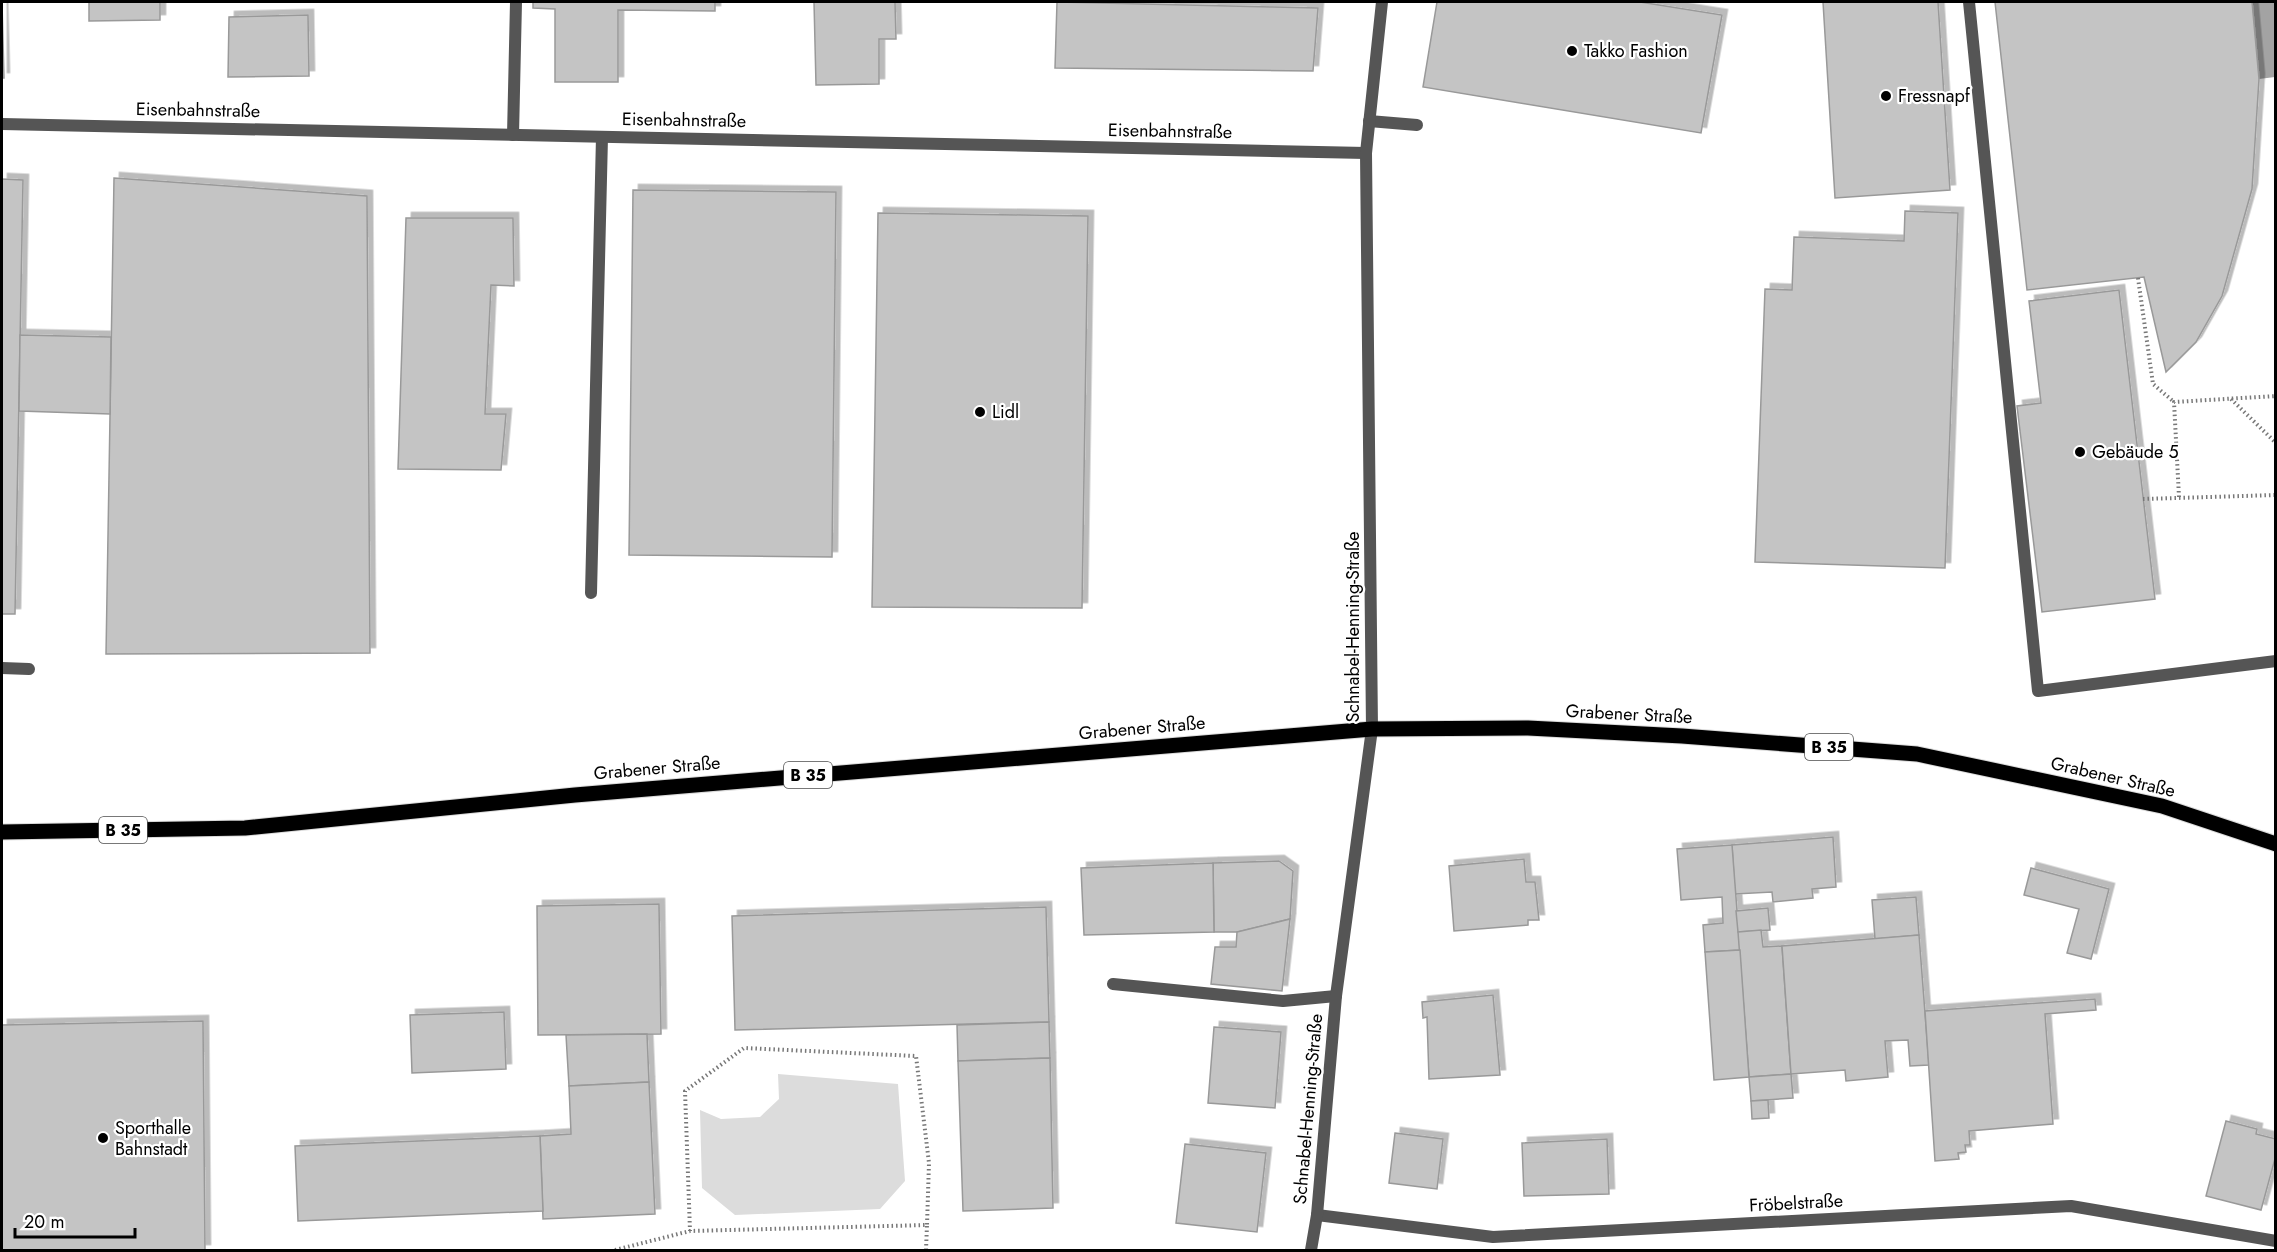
<svg xmlns="http://www.w3.org/2000/svg" width="2277" height="1252" viewBox="0 0 2277 1252" font-family="Jost,sans-serif">
<style>
.green{fill:#dcdcdc}
.water{fill:#a3a3a3}
.building{fill:#c4c4c4;stroke:#999;stroke-width:1.5;filter:url(#shadow)}
.lines{fill:none;stroke-linecap:round;stroke-linejoin:round}
.primary-casing{stroke:#dbdbdb;stroke-width:17}
.path{stroke:#777;stroke-width:4;stroke-dasharray:1.5 3;stroke-linecap:butt}
.service{stroke:#555;stroke-width:12}
.minor{stroke:#555;stroke-width:12}
.primary{stroke:#000;stroke-width:15}
.poi-dot{fill:#000;stroke:#fff;stroke-width:2}
.labels{text-anchor:middle;dominant-baseline:central;stroke-width:4.5;stroke-linejoin:round;paint-order:stroke}
.shield{fill:#fff;stroke:#4c4c4c;stroke-width:1.5}
.shield-label{font-size:16px;font-weight:bold;fill:#000}
.poi-label{font-size:18px;fill:#000;stroke:#fff;text-anchor:start}
.street-label{font-size:18px;fill:#000;stroke:#fff}
</style>
<defs>
<filter id="shadow"><feDropShadow dx="5.5" dy="-5.5" stdDeviation="0" flood-color="#0004"/></filter>
</defs>
<rect width="100%" height="100%" fill="#fff"/>
<!-- green -->
<path class="green" d="M778,1074L898,1084L905,1181L880,1209L735,1215L702,1188L700,1110L721,1119L760,1117L779,1099Z"/>
<!-- water -->
<path class="water" d="M2252,2H2275V77L2259,79Z"/>
<!-- building -->
<g class="building">
<path d="M89,2H160V20L89,21Z"/>
<path d="M533,2H715V11L618,10V82H555V9L533,8Z"/>
<path d="M814,2H895L896,39H879V84L816,85Z"/>
<path d="M1057,2L1318,8L1313,71L1055,68Z"/>
<path d="M1437,2H1640L1722,15L1701,133L1423,87Z"/>
<path d="M1823,2H1938L1950,190L1835,198Z"/>
<path d="M1995,2H2252L2259,79L2252,189L2222,296L2196,342L2166,372L2144,277L2027,290Z"/>
<path d="M2,3L4,78H2Z"/>
<path d="M308,15L309,76L228,77L229,17Z"/>
<path d="M114,178L367,196L370,653L106,654Z"/>
<path d="M2,179L23,180L15,614H2Z"/>
<path d="M633,190L836,192L832,557L629,555Z"/>
<path d="M1905,211L1958,213L1945,568L1755,562L1765,289L1792,290L1794,237L1904,241Z"/>
<path d="M878,213L1088,216L1082,608L872,607Z"/>
<path d="M406,218H513L514,286L491,285L485,414H506L501,470L398,469Z"/>
<path d="M2119,290L2155,599L2042,612L2017,406L2041,403L2029,301Z"/>
<path d="M20,335L111,337L110,414L19,411Z"/>
<path d="M1833,837L1836,887L1812,889L1813,898L1773,902L1772,892L1735,894L1732,845Z"/>
<path d="M1732,845L1740,950L1705,952L1703,925L1723,923L1722,897L1681,900L1677,849Z"/>
<path d="M1524,859L1526,882H1535L1539,920H1528V925L1454,931L1449,866Z"/>
<path d="M1279,861L1293,871L1290,919L1237,932H1214L1213,863Z"/>
<path d="M1213,863L1214,932L1084,935L1081,868Z"/>
<path d="M2031,868L2109,889L2091,959L2067,953L2079,909L2024,895Z"/>
<path d="M1916,897L1919,935L1875,939L1872,900Z"/>
<path d="M659,904L661,1034L538,1035L537,906Z"/>
<path d="M1046,907L1049,1022L735,1030L732,916Z"/>
<path d="M1768,908L1770,930L1738,932L1736,911Z"/>
<path d="M1290,919L1282,991L1211,984L1215,947H1236L1237,932Z"/>
<path d="M1761,930L1763,947L1782,946L1791,1074L1749,1077L1738,932Z"/>
<path d="M1919,935L1929,1065L1910,1066L1908,1040L1885,1041L1888,1077L1846,1081L1845,1070L1791,1074L1782,946Z"/>
<path d="M1740,950L1749,1077L1714,1080L1705,952Z"/>
<path d="M1493,995L1500,1075L1429,1079L1427,1017L1423,1018L1422,1002Z"/>
<path d="M2095,999L2096,1010L2045,1014L2053,1124L1969,1131L1970,1145H1965L1966,1152L1958,1153L1959,1159L1935,1161L1925,1011Z"/>
<path d="M504,1012L506,1069L412,1073L410,1015Z"/>
<path d="M203,1021L205,1250H2V1025Z"/>
<path d="M1049,1022L1050,1058L958,1061L957,1025Z"/>
<path d="M1214,1027L1281,1032L1275,1108L1208,1103Z"/>
<path d="M647,1034L649,1082L569,1086L566,1035Z"/>
<path d="M1050,1058L1053,1208L963,1211L958,1061Z"/>
<path d="M1791,1074L1793,1098L1751,1101L1749,1077Z"/>
<path d="M649,1082L655,1214L543,1219L540,1136L571,1134L569,1086Z"/>
<path d="M1768,1100L1769,1118L1752,1119L1751,1101Z"/>
<path d="M2226,1121L2257,1129L2256,1134L2276,1139V1155L2261,1210L2206,1196Z"/>
<path d="M1395,1133L1443,1139L1437,1189L1389,1183Z"/>
<path d="M540,1136L543,1211L298,1221L295,1146Z"/>
<path d="M1607,1139L1609,1194L1524,1196L1522,1143Z"/>
<path d="M1185,1144L1266,1153L1257,1232L1176,1223Z"/>
</g>
<g class="lines">
<defs>
<path id="primary" d="M2,832L245,828L575,795L1372,729L1528,728L1682,736L1917,754L2162,806L2276,844"/>
</defs>
<!-- primary casing -->
<use href="#primary" class="primary-casing"/>
<!-- path -->
<g class="path">
<path d="M2138,278L2153,384L2174,402"/>
<path d="M2231,399L2276,443"/>
<path d="M2179,497L2174,402L2276,396"/>
<path d="M2143,499L2276,495"/>
<path d="M615,1250L690,1231L927,1225L929,1163L916,1056L744,1048L685,1091L690,1231"/>
<path d="M926,1250L927,1225"/>
</g>
<!-- service -->
<g class="service">
<path d="M1969,2L2038,691L2276,661"/>
<path d="M1369,121L1417,125"/>
<path d="M513,135L516,2"/>
<path d="M591,593L602,137"/>
<path d="M2,668L29,669"/>
<path d="M1113,984L1283,1001L1336,996"/>
</g>
<!-- minor -->
<g class="minor">
<path d="M2,124L1366,153"/>
<path d="M1317,1215L1493,1237L2071,1206L2276,1241"/>
<path d="M1311,1250L1317,1215L1336,996L1372,729L1366,153L1382,2"/>
</g>
<!-- primary -->
<use href="#primary" class="primary"/>
</g>
<!-- markers -->
<g class="poi-dot">
<circle cx="1572" cy="51" r="6"/>
<circle cx="1886" cy="96" r="6"/>
<circle cx="980" cy="412" r="6"/>
<circle cx="2080" cy="452" r="6"/>
<circle cx="103" cy="1138" r="6"/>
</g>
<g class="labels">
<!-- shield labels -->
<g class="shield">
<rect x="1805" y="734" width="48" height="26" rx="4.5"/>
<rect x="784" y="762" width="48" height="26" rx="4.5"/>
<rect x="99" y="817" width="48" height="26" rx="4.5"/>
</g>
<g class="shield-label">
<text x="1829" y="747">B 35</text>
<text x="808" y="775">B 35</text>
<text x="123" y="830">B 35</text>
</g>
<!-- poi labels -->
<g class="poi-label">
<text x="1584" y="51">Takko Fashion</text>
<text x="1898" y="96">Fressnapf</text>
<text x="992" y="412">Lidl</text>
<text x="2092" y="452">Gebäude 5</text>
<text x="115" y="1128">Sporthalle<tspan x="115" dy="21">Bahnstadt</tspan></text>
</g>
<!-- street labels -->
<g class="street-label">
<text transform="translate(198 110) rotate(1)">Eisenbahnstraße</text>
<text transform="translate(684 120) rotate(1)">Eisenbahnstraße</text>
<text transform="translate(1170 131) rotate(1)">Eisenbahnstraße</text>
<text transform="translate(1353 627) rotate(-90)">Schnabel-Henning-Straße</text>
<text transform="translate(1629 714) rotate(3)">Grabener Straße</text>
<text transform="translate(1142 728) rotate(-5)">Grabener Straße</text>
<text transform="translate(657 768) rotate(-5)">Grabener Straße</text>
<text transform="translate(2113 777) rotate(13)">Grabener Straße</text>
<text transform="translate(1308 1109) rotate(-85)">Schnabel-Henning-Straße</text>
<text transform="translate(1796 1203) rotate(-3)">Fröbelstraße</text>
</g>
</g>
<!-- border -->
<rect width="2277" height="1252" fill="none" stroke="#000000" stroke-width="6"/>
<!-- scale -->
<path d="M15 1228v9h120v-9" fill="none" stroke="#000000" stroke-width="3"/>
<text x="24" y="1228" font-size="18" fill="#000000" stroke="#ffffff" stroke-width="4.5" paint-order="stroke">20 m</text>
</svg>
